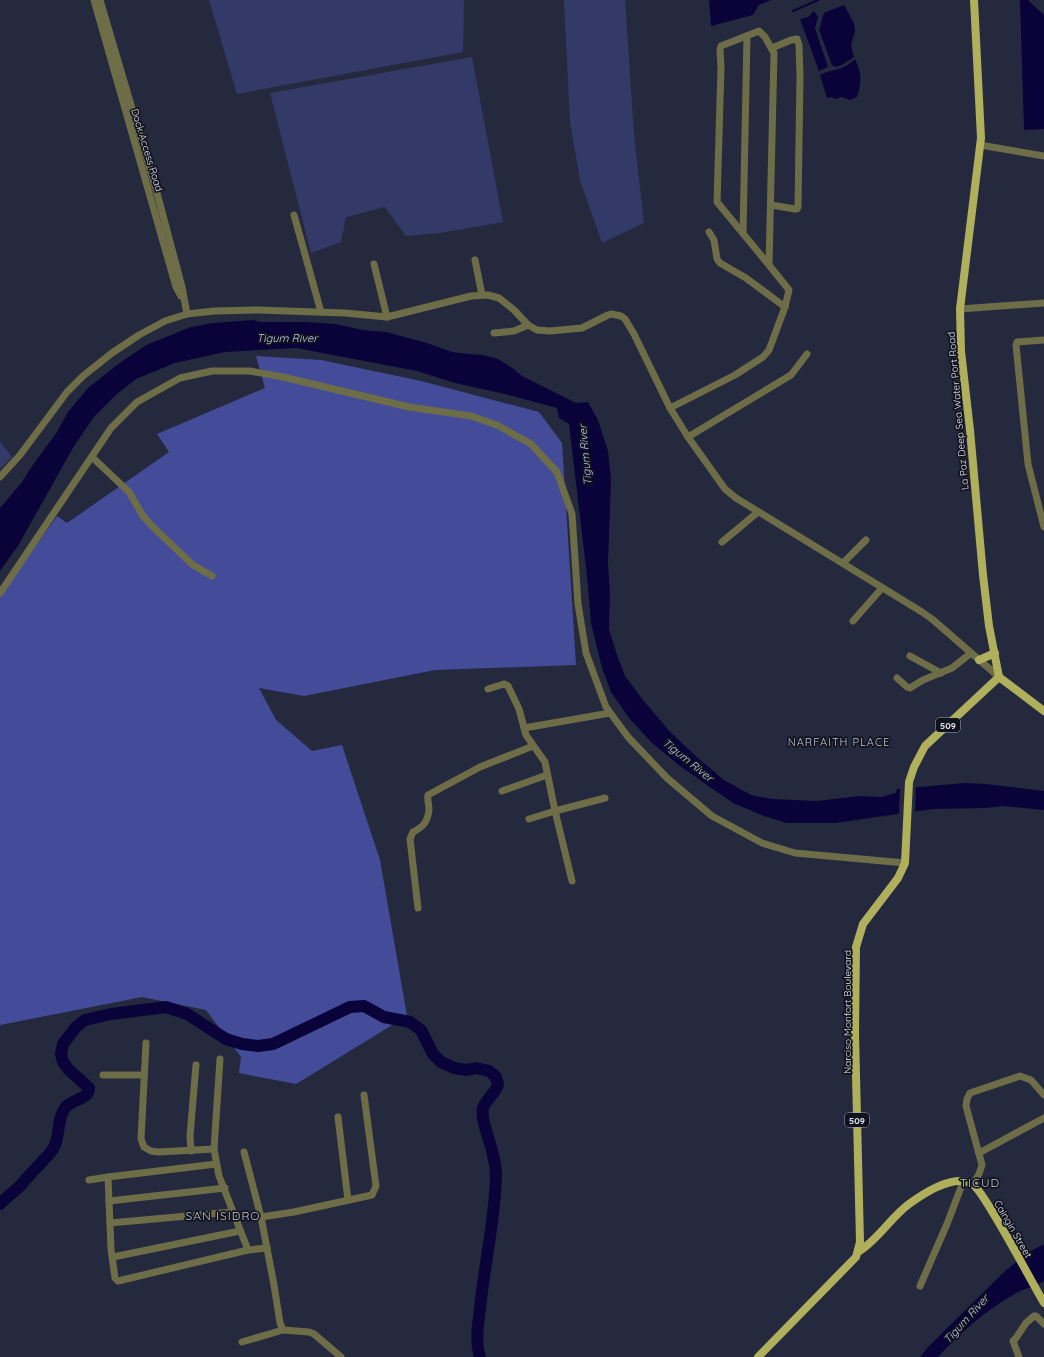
<svg xmlns="http://www.w3.org/2000/svg" width="1044" height="1357" viewBox="0 0 1044 1357" font-family="Quicksand,sans-serif">
<style>
.green{fill:#333a68}
.forest{fill:#444c99}
.water{fill:#09033a}
.pier{fill:#25293e}
.lines{fill:none;stroke-linecap:round;stroke-linejoin:round}
.stream{stroke:#09033a;stroke-width:2}
.river{stroke:#09033a;stroke-width:12}
.minor{stroke:#6d6d47;stroke-width:7}
.major{stroke:#b0af5c;stroke-width:8}
.labels{text-anchor:middle;dominant-baseline:central;stroke-width:3.5;stroke-linejoin:round;paint-order:stroke}
.shield{fill:#11131c;stroke:#a3a6b2;stroke-width:1}
.shield-label{font-size:9px;font-weight:bold;fill:#e1e5f2}
.street-label{font-size:10px;fill:#e1e5f2;stroke:#11131c}
.water-label{font-size:11px;font-style:italic;fill:#c2ccf7;stroke:#11131c}
.neighbourhood-label{font-size:11px;letter-spacing:1px;fill:#c0c6e0;stroke:#11131c}
.quarter-label{font-size:12px;letter-spacing:1px;fill:#c0c6e0;stroke:#11131c}
</style>
<rect width="100%" height="100%" fill="#25293e"/>
<!-- green -->
<g class="green">
<path d="M209,0H464L463,52L237,94Z"/>
<path d="M564,0H625L634,135L644,223L602,243L580,180L570,122Z"/>
<path d="M472,57L503,222L440,233L406,236L385,207L346,217L341,242L311,253L270,93Z"/>
<path d="M0,441L12,457L0,469Z"/>
</g>
<!-- forest -->
<path class="forest" d="M256,356L321,360L421,381L539,412L562,443L576,665L435,670L304,696L259,688L276,720L312,751L342,745L380,860L407,1016L296,1084L239,1073L241,1057L206,1010L142,997L0,1025V596L57,516L67,523L169,452L157,434L265,388Z"/>
<!-- water -->
<g class="water">
<path d="M709,0H771L759,5L753,15L711,26Z"/>
<path d="M1020,0H1028L1044,15V129L1024,130Z"/>
<path d="M844,5L854,23L855,31L851,45L854,57L842,65L835,67L832,65L819,30L824,13Z"/>
<path d="M814,11L818,17L815,28L828,67L819,71L800,19L808,17Z"/>
<path d="M855,59C862,74 862,82 857,97L850,100L841,97L836,99L831,97L827,98L820,75C834,68 843,71 855,59Z"/>
<path d="M253,320L260,322H307L335,324L363,330L386,332L427,343L452,352L468,354L483,355L498,359L511,367L522,376L576,403L588,402L598,420L608,451L611,479L608,563L610,593L609,629L616,652L625,676L643,700L671,733L698,758L724,780L751,795L772,799L817,801L859,796L881,797L896,793L897,789L965,783L986,784L1044,791V810L1002,806L986,808L933,809L835,823H787L764,816L733,803L680,766L651,742L629,718L611,692L602,668L591,623L587,576L569,424L559,418L557,408L505,394L455,383L417,371L296,348L225,352L175,363L136,379L117,394L94,417L74,446L18,546L0,571V508L22,482L30,469L57,432L68,412L88,388L117,365L146,345L191,327L213,323Z"/>
<path d="M1044,1244V1281C1035,1287 1022,1289 1013,1295C985,1311 960,1333 938,1357H920L928,1347L1002,1274L1024,1255Z"/>
</g>
<!-- pier -->
<path class="pier" d="M916,785L915,813L899,815L900,786Z"/>
<g class="lines">
<!-- stream -->
<path class="stream" d="M793,11L818,0"/>
<!-- river -->
<path class="river" d="M0,1204C6,1197 14,1192 20,1186C27,1178 34,1170 41,1163C45,1158 50,1154 53,1149C61,1137 56,1120 65,1108C71,1099 89,1100 89,1088L68,1069L63,1062L61,1054L63,1044L76,1027L85,1020L111,1014L166,1007L187,1014L226,1039L242,1044L258,1046L273,1044L350,1007L364,1006L384,1017L410,1022L421,1030L433,1054L441,1062L454,1068L467,1070L476,1068L489,1071L496,1077L498,1085C495,1093 485,1101 483,1108C480,1120 491,1142 493,1155C495,1162 496,1169 496,1176C495,1221 484,1265 480,1309C478,1325 475,1342 480,1357"/>
<!-- minor -->
<g class="minor">
<path d="M94,0L176,287L181,296"/>
<path d="M100,0L157,193L182,287L187,314"/>
<path d="M980,145L1044,156"/>
<path d="M771,205L795,209H797L798,207L800,76L799,45L797,39L791,40L772,48"/>
<path d="M294,215L321,312"/>
<path d="M709,232L714,240L717,259L720,263L746,278L785,307"/>
<path d="M743,233L747,36"/>
<path d="M475,260L482,295"/>
<path d="M374,264L387,317"/>
<path d="M960,309L1044,303"/>
<path d="M494,333L514,331L528,325"/>
<path d="M1044,340L1017,342L1016,345L1028,464L1044,527"/>
<path d="M670,408L735,375L763,357L769,350L785,307L789,290L769,265L774,53L765,37L759,31L721,46L720,49L721,68L717,202L769,265"/>
<path d="M688,437L791,375L807,354"/>
<path d="M92,457L129,492L143,516L154,528L193,565L212,576"/>
<path d="M0,477L20,455L67,392L83,376L112,353L139,335L165,321L187,314L214,311L258,310L345,313L387,317L471,296L488,295L499,298L514,310L528,325L537,330L550,331L582,328L608,315L611,314L621,316L625,319L634,334L670,408L688,437L725,489L736,498L922,612L932,619L999,677"/>
<path d="M722,542L758,512"/>
<path d="M843,563L866,540"/>
<path d="M0,593L111,428L137,402L180,378L212,371H250L283,377L409,407L471,416L497,425L531,444L557,472L572,514L578,604L586,653L606,707L628,737L667,778L712,816L762,843L795,853L905,863"/>
<path d="M853,621L882,588"/>
<path d="M910,656L941,673"/>
<path d="M897,678L907,687L910,688L923,680L952,668L971,653"/>
<path d="M488,689L504,684L508,686L519,709L526,735L545,762L555,811L605,798"/>
<path d="M524,728L610,713"/>
<path d="M502,791L547,775"/>
<path d="M529,819L555,811L572,881"/>
<path d="M418,908L410,839L413,832C423,827 428,822 429,809C429,804 427,800 428,795L480,767L533,746"/>
<path d="M146,1043L141,1139L144,1147L151,1151L158,1152L214,1149"/>
<path d="M220,1059L214,1149L219,1176L248,1250"/>
<path d="M103,1075H144"/>
<path d="M338,1117L348,1200"/>
<path d="M191,1151L190,1136L196,1065"/>
<path d="M244,1152L261,1217"/>
<path d="M979,1153L1044,1118"/>
<path d="M108,1177L111,1249L115,1278L118,1281L248,1250L267,1248"/>
<path d="M89,1180L108,1177L216,1164"/>
<path d="M973,1184L979,1174L982,1165L966,1106L967,1099L970,1093L1020,1076L1031,1080L1044,1095"/>
<path d="M109,1201L225,1188"/>
<path d="M110,1223L232,1212"/>
<path d="M113,1257L240,1231"/>
<path d="M920,1286L947,1224L963,1182"/>
<path d="M242,1342L283,1330"/>
<path d="M341,1357L314,1334L309,1332L283,1330L280,1323L274,1285L261,1217L294,1212L372,1195L376,1186L364,1095"/>
<path d="M1019,1357L1013,1341L1016,1338L1026,1323L1034,1316H1036L1044,1324"/>
</g>
<!-- major -->
<g class="major">
<path d="M974,0L981,138L960,309L961,351L970,430L983,575L989,626L999,677"/>
<path d="M979,660L995,653"/>
<path d="M999,677L1044,711"/>
<path d="M858,1252C878,1240 891,1217 909,1204C924,1193 952,1175 971,1183C983,1188 1033,1285 1044,1303"/>
<path d="M758,1357L856,1257L860,1242L855,1033L856,947L863,924L898,878L905,863L909,782L914,767L925,746L999,677"/>
</g>
</g>
<g class="labels">
<!-- shield labels -->
<g class="shield">
<rect x="936" y="718" width="24" height="14" rx="3"/>
<rect x="845" y="1113" width="24" height="14" rx="3"/>
</g>
<g class="shield-label">
<text x="948" y="725">509</text>
<text x="857" y="1120">509</text>
</g>
<!-- street labels -->
<g class="street-label">
<text transform="translate(147 150) rotate(73)">Dock Access Road</text>
<text transform="translate(958 411) rotate(-95)">La Paz Deep Sea Water Port Road</text>
<text transform="translate(847 1012) rotate(-90)">Narciso Monfort Boulevard</text>
<text transform="translate(1013 1229) rotate(60)">Caingin Street</text>
</g>
<!-- water labels -->
<g class="water-label">
<text x="287" y="338">Tigum River</text>
<text transform="translate(585 455) rotate(-95)">Tigum River</text>
<text transform="translate(688 760) rotate(39)">Tigum River</text>
<text transform="translate(966 1319) rotate(-48)">Tigum River</text>
</g>
<!-- neighbourhood labels -->
<g class="neighbourhood-label">
<text x="839" y="742">NARFAITH PLACE</text>
</g>
<!-- quarter labels -->
<g class="quarter-label">
<text x="980" y="1182">TICUD</text>
<text x="223" y="1215">SAN ISIDRO</text>
</g>
</g>
</svg>
